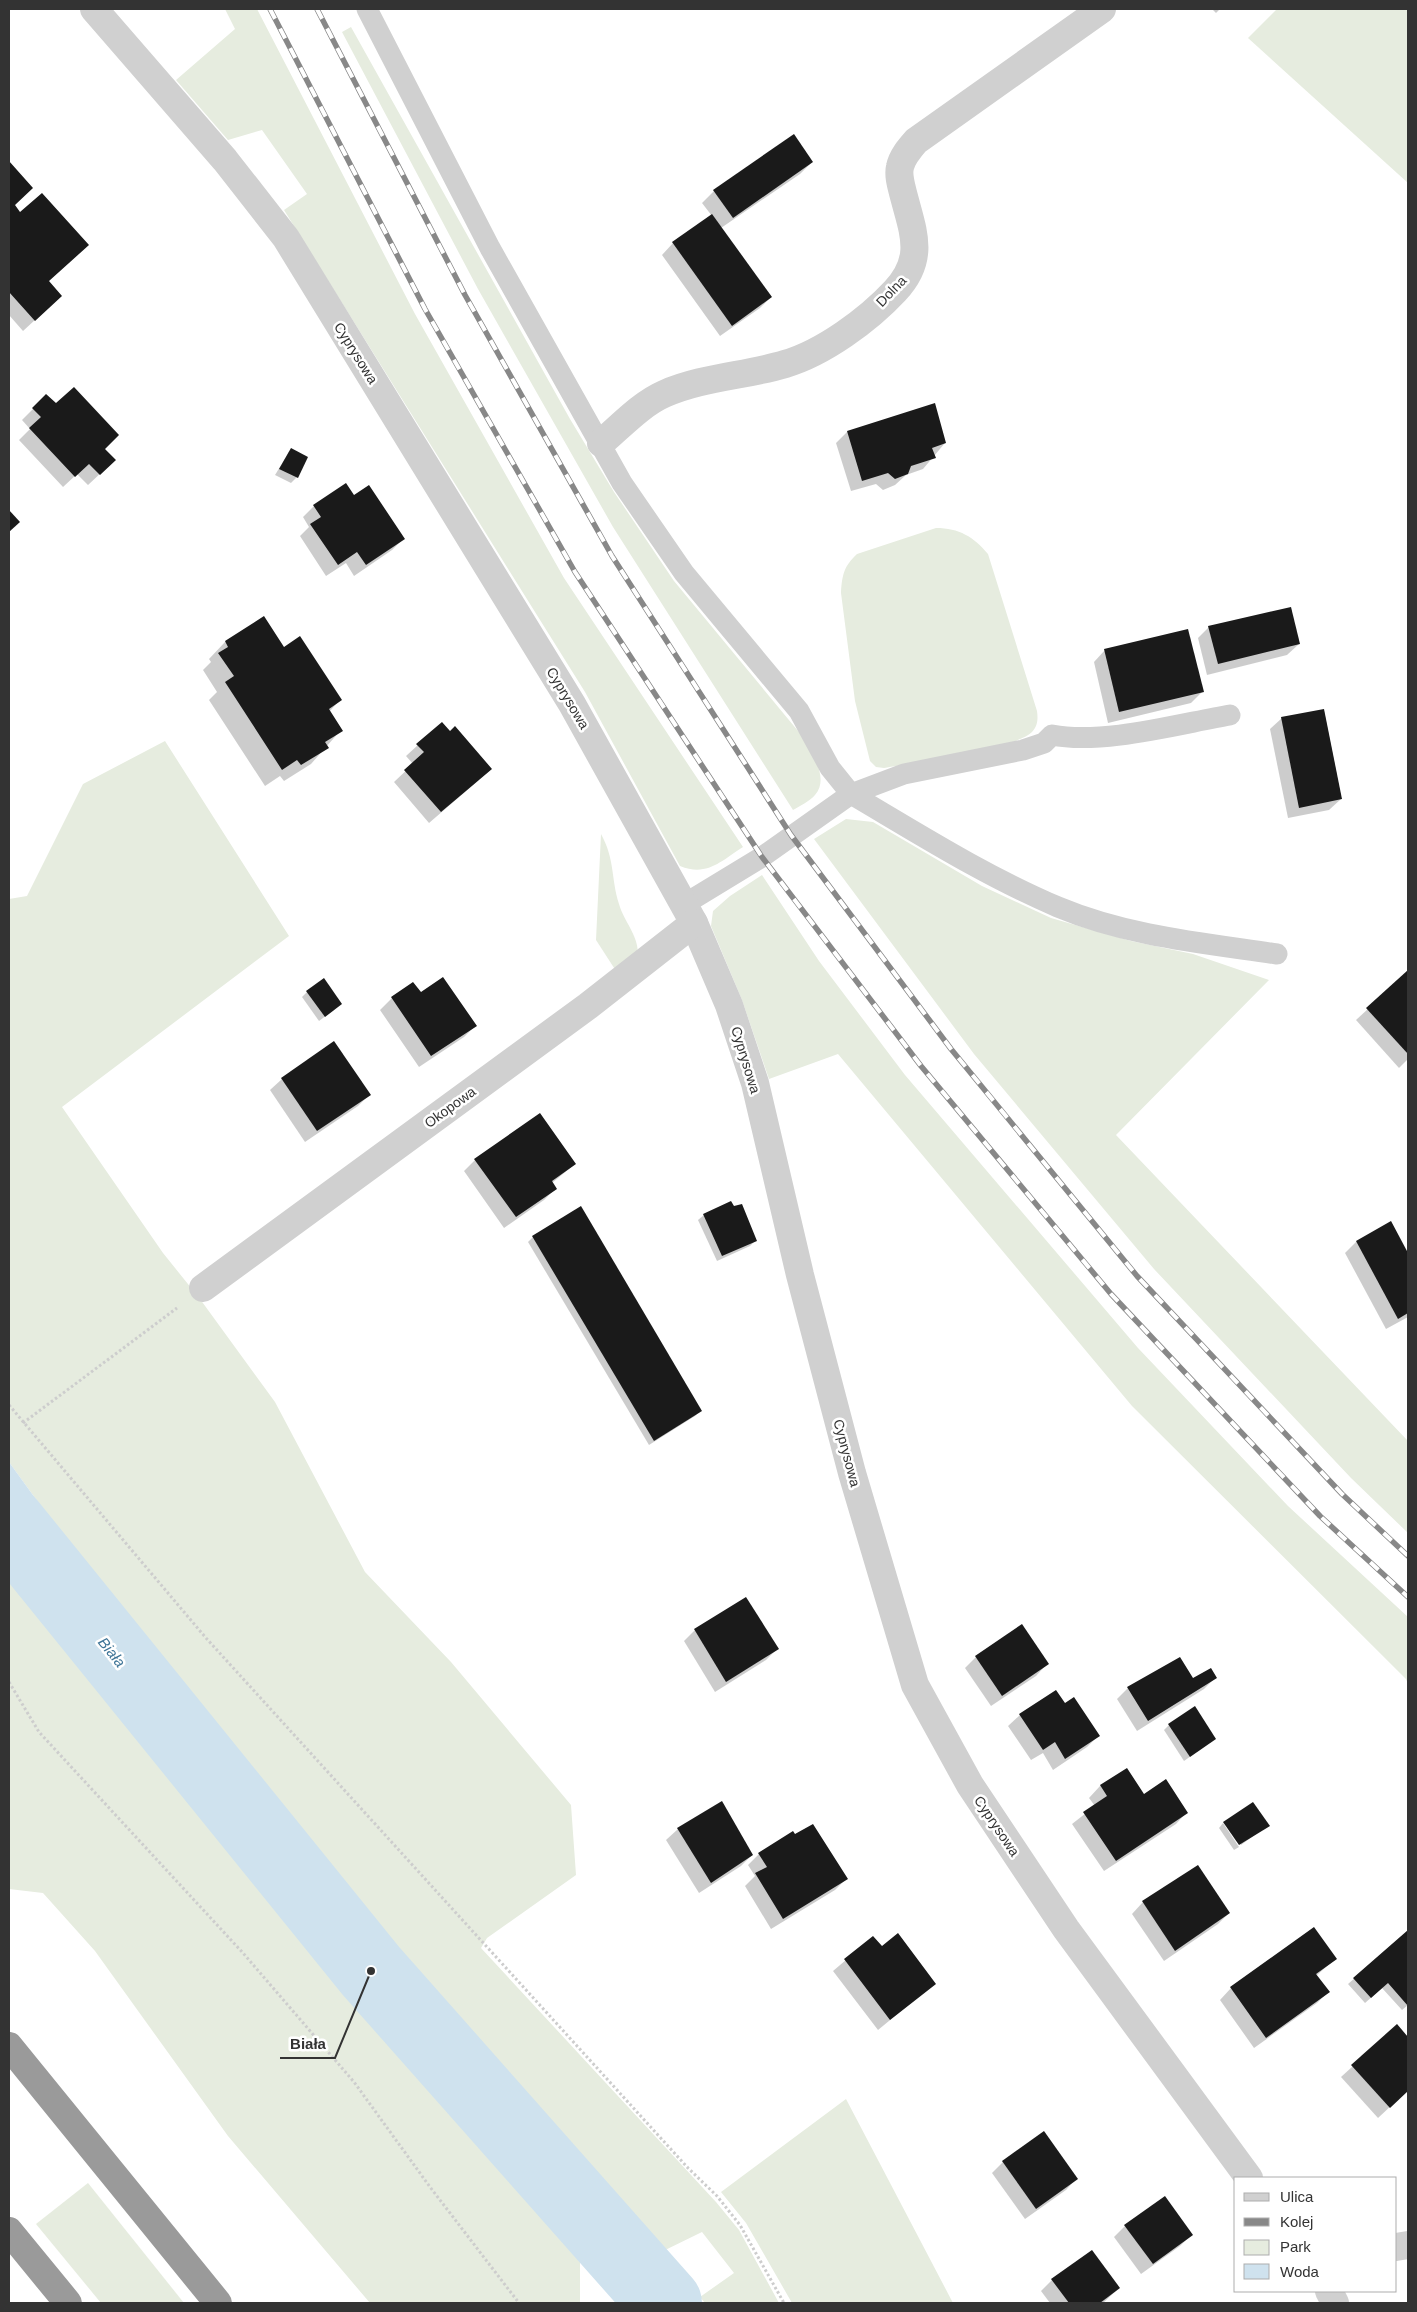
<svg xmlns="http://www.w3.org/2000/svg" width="1417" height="2312" viewBox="0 0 1417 2312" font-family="Helvetica,sans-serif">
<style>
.green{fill:#e6ecdf}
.water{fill:#cfe2ee}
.shadow{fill:#0003}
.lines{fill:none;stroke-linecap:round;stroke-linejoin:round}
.river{stroke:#cfe2ee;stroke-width:74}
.building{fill:#1a1a1a}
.path{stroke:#cdcdcd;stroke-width:3;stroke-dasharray:2.5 2.5;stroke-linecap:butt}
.service{stroke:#d0d0d0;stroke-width:21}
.minor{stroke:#d0d0d0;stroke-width:28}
.motorway{stroke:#9a9a9a;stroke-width:28}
.rail-casing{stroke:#888;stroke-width:5.5}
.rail{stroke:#fff;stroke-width:4;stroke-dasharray:11;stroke-linecap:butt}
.labels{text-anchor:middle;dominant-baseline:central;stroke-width:5;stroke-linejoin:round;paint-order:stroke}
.street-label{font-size:14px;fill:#333;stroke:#fff}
.water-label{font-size:15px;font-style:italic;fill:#3f7597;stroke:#fff}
.leader{fill:none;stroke:#333;stroke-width:2}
.callout-dot{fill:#333;stroke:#fff;stroke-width:2}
.callout-label{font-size:15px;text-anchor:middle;font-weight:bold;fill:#333;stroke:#fff;stroke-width:5;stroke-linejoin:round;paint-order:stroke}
</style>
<rect width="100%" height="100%" fill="#fff"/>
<!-- green -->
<g class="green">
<path d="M225,9H257L415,314L564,578L743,847C721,861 707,877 680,866L585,692L284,210L307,194L262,130L228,140L176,80L235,29Z"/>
<path d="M1277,9H1408V183L1248,38Z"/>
<path d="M351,27L570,419L614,492L674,581L803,737C811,752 830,778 815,795C810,801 800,806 793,810L613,527L478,289L342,32Z"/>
<path d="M936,528C959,528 974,537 988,554L1037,711C1038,718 1038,726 1032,732C1015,749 913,763 884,768L876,767L870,761L855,701L841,593C842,575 844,566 857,554Z"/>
<path d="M165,741L289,936L62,1107L163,1253L200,1299L275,1402L365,1572L451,1662L571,1805L576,1875L487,1938L481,1948L716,2202L739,2230L779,2303H705L700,2297L734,2273L702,2232L655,2255L397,1949L265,1783L72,1549L9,1462V899L27,896L83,784Z"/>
<path d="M846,819L873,822L982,886L1051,918L1131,941L1193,954L1269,980L1116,1135L1408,1441V1533L1351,1478L1154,1269L974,1054L814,839Z"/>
<path d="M601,834C615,859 611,879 619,904C624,922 638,934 638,954L618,974L596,940Z"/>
<path d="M762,875L819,961L905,1075L1138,1348L1288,1506L1408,1617V1684L1406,1679L1132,1406L838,1054L769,1079L742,1000L711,926L713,911L730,896Z"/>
<path d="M9,1581L197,1811L350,1977L580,2253V2303H370L228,2136L95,1951L43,1893L9,1889Z"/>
<path d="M846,2099L953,2303H792L746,2223L721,2192Z"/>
<path d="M88,2183L184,2303H101L36,2224Z"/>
</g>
<!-- water -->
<path class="water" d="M9,1462L72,1549L20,1596L9,1581Z"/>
<!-- shadow -->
<g class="shadow">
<path d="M1212,9H1220L1216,13Z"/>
<path d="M793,136L812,162L800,174L721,228L771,297L760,308L720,336L662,255L673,243L712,216L702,203L714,191Z"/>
<path d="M9,163L32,188L13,205L48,282L49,307L23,331L9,315Z"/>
<path d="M46,396L104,449L103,471L88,485L77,474L63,487L19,440L30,429L22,420Z"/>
<path d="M847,432L945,443L923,469L906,475L895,485L883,490L876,484L851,491L836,443Z"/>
<path d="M291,449L297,477L291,483L275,475Z"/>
<path d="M354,497L403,539L392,550L354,576L346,563L326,576L300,536L309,527L303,517L314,506Z"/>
<path d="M263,618L284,649L340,700L329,712L341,730L311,764L284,781L280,776L265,786L209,700L217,692L203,670L211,662L209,659L225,642Z"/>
<path d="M1209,627L1299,644L1287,655L1207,675L1198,638Z"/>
<path d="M1105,650L1202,692L1191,703L1108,723L1094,662Z"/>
<path d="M1282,718L1341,799L1329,810L1288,818L1270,729Z"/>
<path d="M442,723L479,780L429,823L394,782L413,764L406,756Z"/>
<path d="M1408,972V1059L1399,1068L1356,1020Z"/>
<path d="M413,983L421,994L475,1026L464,1037L419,1067L380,1010L392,998Z"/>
<path d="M307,992L335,1009L319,1021L302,997Z"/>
<path d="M334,1043L369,1095L358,1106L305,1142L270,1090L282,1079Z"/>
<path d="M475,1160L575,1164L552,1183L556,1188L544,1200L504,1228L464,1171Z"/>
<path d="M704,1215L756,1240L750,1246L717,1261L698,1220Z"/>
<path d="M1391,1222L1408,1255V1317L1386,1329L1345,1253L1356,1242Z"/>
<path d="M533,1237L700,1411L695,1416L649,1445L528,1242Z"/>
<path d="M695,1630L777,1649L766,1660L715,1692L684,1641Z"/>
<path d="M976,1657L1047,1664L1036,1676L991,1706L965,1668Z"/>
<path d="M1215,1678L1204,1689L1137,1731L1117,1699L1128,1688Z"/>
<path d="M1064,1705L1098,1736L1087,1747L1053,1770L1043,1753L1031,1760L1008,1726L1020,1715Z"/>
<path d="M1169,1725L1215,1739L1184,1761L1164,1730Z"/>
<path d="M1126,1769L1143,1796L1187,1812L1176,1824L1104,1871L1072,1824L1095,1806L1089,1798L1100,1786Z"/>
<path d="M1225,1822L1268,1825L1241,1845Z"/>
<path d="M1223,1823L1239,1847L1234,1850L1219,1828Z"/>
<path d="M678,1829L752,1855L741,1866L699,1893L666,1840Z"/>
<path d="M759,1854L846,1879L835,1890L771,1929L745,1886L755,1876L748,1865Z"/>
<path d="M1143,1902L1229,1913L1218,1924L1164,1961L1132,1914Z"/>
<path d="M1408,1932V2005L1402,2010L1382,1988L1365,2003L1348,1984Z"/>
<path d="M873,1937L882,1947L934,1984L878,2030L833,1971Z"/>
<path d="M1335,1959L1316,1976L1328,1992L1317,2003L1254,2048L1220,2000L1231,1988Z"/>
<path d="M1397,2026L1408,2039V2090L1378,2118L1341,2077Z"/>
<path d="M1003,2162L1077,2178L1066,2190L1025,2219L992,2173Z"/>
<path d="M1125,2226L1192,2234L1180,2246L1141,2274L1114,2237Z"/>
<path d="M1052,2280L1119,2288L1103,2303H1050L1041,2291Z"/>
</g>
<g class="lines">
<!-- river -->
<path class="river" d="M9,1524L371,1971L665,2303"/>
</g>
<!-- building -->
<g class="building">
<path d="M794,134L813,162L733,218L713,190Z"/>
<path d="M9,161L33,188L15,205L20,212L42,193L89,245L49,281L62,296L35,321L9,292Z"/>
<path d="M712,214L772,297L732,326L672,242Z"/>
<path d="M74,387L119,435L105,449L116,460L100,475L89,464L75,477L29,428L41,417L32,408L46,394L56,403Z"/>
<path d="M935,403L946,443L932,448L936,458L911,466L908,474L895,479L888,473L862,481L847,431Z"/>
<path d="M291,448L308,457L298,478L279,469Z"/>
<path d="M346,483L354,495L369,485L405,539L366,565L357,552L338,565L310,524L321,517L313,505Z"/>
<path d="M9,510L20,522L9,532Z"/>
<path d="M1291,607L1300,644L1218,664L1208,626Z"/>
<path d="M264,616L284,647L300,636L342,700L329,709L343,731L325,742L329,748L301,765L297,760L282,770L225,682L234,676L218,653L228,647L225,641Z"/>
<path d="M1188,629L1204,692L1119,712L1104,649Z"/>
<path d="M1324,709L1342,799L1299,808L1281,717Z"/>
<path d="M442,722L450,731L455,726L492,769L441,812L404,770L424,752L416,744Z"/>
<path d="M1408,970V1054L1366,1008Z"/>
<path d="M443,977L477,1026L431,1056L391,997L413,982L421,992Z"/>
<path d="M324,978L342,1004L325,1017L306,991Z"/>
<path d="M334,1041L371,1095L317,1131L281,1078Z"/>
<path d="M540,1113L576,1164L552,1181L557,1189L516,1217L474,1159Z"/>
<path d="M731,1201L734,1206L742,1204L757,1241L722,1256L703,1214Z"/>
<path d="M581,1206L702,1411L654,1441L532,1236Z"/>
<path d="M1391,1221L1408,1253V1313L1398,1319L1356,1241Z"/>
<path d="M746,1597L779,1649L726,1682L694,1629Z"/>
<path d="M1022,1624L1049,1664L1002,1696L975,1656Z"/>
<path d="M1180,1657L1193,1678L1211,1668L1217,1678L1148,1721L1127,1687Z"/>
<path d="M1056,1690L1065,1703L1074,1697L1100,1736L1065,1759L1055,1742L1043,1750L1019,1714Z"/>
<path d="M1195,1706L1216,1739L1190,1757L1168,1724Z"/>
<path d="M1127,1768L1144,1794L1166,1779L1188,1813L1116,1861L1083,1812L1107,1796L1100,1785Z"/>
<path d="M722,1801L753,1855L711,1883L677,1828Z"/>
<path d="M1253,1802L1270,1826L1239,1845L1223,1822Z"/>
<path d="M813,1824L848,1879L783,1919L755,1873L767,1867L758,1853L793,1831L795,1834Z"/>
<path d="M1198,1865L1230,1913L1175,1951L1142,1901Z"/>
<path d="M1314,1927L1337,1959L1316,1974L1330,1992L1266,2038L1230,1987Z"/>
<path d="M1408,1930V2006L1388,1983L1371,1998L1353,1978Z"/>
<path d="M898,1933L936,1984L890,2020L844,1959L873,1936L882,1946Z"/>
<path d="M1397,2024L1408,2037V2091L1390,2108L1351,2065Z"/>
<path d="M1044,2131L1078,2179L1036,2209L1002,2161Z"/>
<path d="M1165,2196L1193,2235L1153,2264L1124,2225Z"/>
<path d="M1092,2250L1120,2288L1100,2303H1069L1051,2279Z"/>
</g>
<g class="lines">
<!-- path -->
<g class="path">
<path d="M9,1405L206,1638L688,2168L717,2196L740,2225L784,2303"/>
<path d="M23,1423L177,1308"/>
<path d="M9,1682L39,1732L243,1953L354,2082L430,2187L519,2303"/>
</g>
<!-- service -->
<g class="service">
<path d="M367,9L490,248L622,483L684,573L799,711L830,768L851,794L762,857L683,905"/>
<path d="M1230,715C1178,724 1102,745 1052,735L1044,743L1023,750L904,774L851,794C919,834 985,876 1058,907C1127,936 1203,943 1277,954"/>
</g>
<!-- minor -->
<g class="minor">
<path d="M94,9L225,160L286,238L572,704L694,923L729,1005L755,1083L800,1275L852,1473L915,1685L970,1785L1066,1929L1249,2178"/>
<path d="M601,443C620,427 641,404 664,394C702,377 746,376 785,364C823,353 868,320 895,291C926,258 913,232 903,193C901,185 898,175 900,167C902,157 909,149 916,141L1102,9"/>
<path d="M203,1288L588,1006L694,923"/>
<path d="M1396,2247L1408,2245"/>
<path d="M1329,2291L1335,2303"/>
</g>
<!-- motorway -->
<g class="motorway">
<path d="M9,2046L218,2303"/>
<path d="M9,2231L68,2303"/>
</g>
<defs>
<g id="rail">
<path d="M270,9L425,309L575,572L762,857L921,1066L1111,1294L1320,1516L1408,1597"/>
<path d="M317,9L465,295L612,556L791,835L951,1049L1137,1276L1342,1494L1408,1556"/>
</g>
</defs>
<!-- rail casing -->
<use href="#rail" class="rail-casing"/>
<!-- rail -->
<use href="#rail" class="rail"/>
</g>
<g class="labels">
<!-- street labels -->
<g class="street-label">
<text transform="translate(891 291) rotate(-46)">Dolna</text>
<text transform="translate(356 353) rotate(58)">Cyprysowa</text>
<text transform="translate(568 698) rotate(59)">Cyprysowa</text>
<text transform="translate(746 1060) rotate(73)">Cyprysowa</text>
<text transform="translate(450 1107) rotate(-36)">Okopowa</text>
<text transform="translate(847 1453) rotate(75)">Cyprysowa</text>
<text transform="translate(997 1826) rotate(56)">Cyprysowa</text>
</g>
<!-- water labels -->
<g class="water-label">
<text transform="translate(112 1652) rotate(51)">Biała</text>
</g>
</g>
<!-- callouts -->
<path class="leader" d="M371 1971L335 2058H280"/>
<circle class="callout-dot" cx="371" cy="1971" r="5"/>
<g class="callout-label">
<text x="308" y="2049">Biała</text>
</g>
<!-- border -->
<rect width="1417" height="2312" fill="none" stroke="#333333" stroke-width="20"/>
<!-- legend -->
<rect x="1234" y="2177" width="162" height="115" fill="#ffffff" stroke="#adadad"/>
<rect x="1244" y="2193" width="25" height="8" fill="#d0d0d0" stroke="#adadad"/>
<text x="1280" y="2202" font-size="15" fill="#333333">Ulica</text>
<rect x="1244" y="2218" width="25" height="8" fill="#888888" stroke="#adadad"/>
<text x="1280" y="2227" font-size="15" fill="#333333">Kolej</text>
<rect x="1244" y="2240" width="25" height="15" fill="#e6ecdf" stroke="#adadad"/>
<text x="1280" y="2252" font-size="15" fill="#333333">Park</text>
<rect x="1244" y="2264" width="25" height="15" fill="#cfe2ee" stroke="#adadad"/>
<text x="1280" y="2277" font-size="15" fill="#333333">Woda</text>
</svg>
